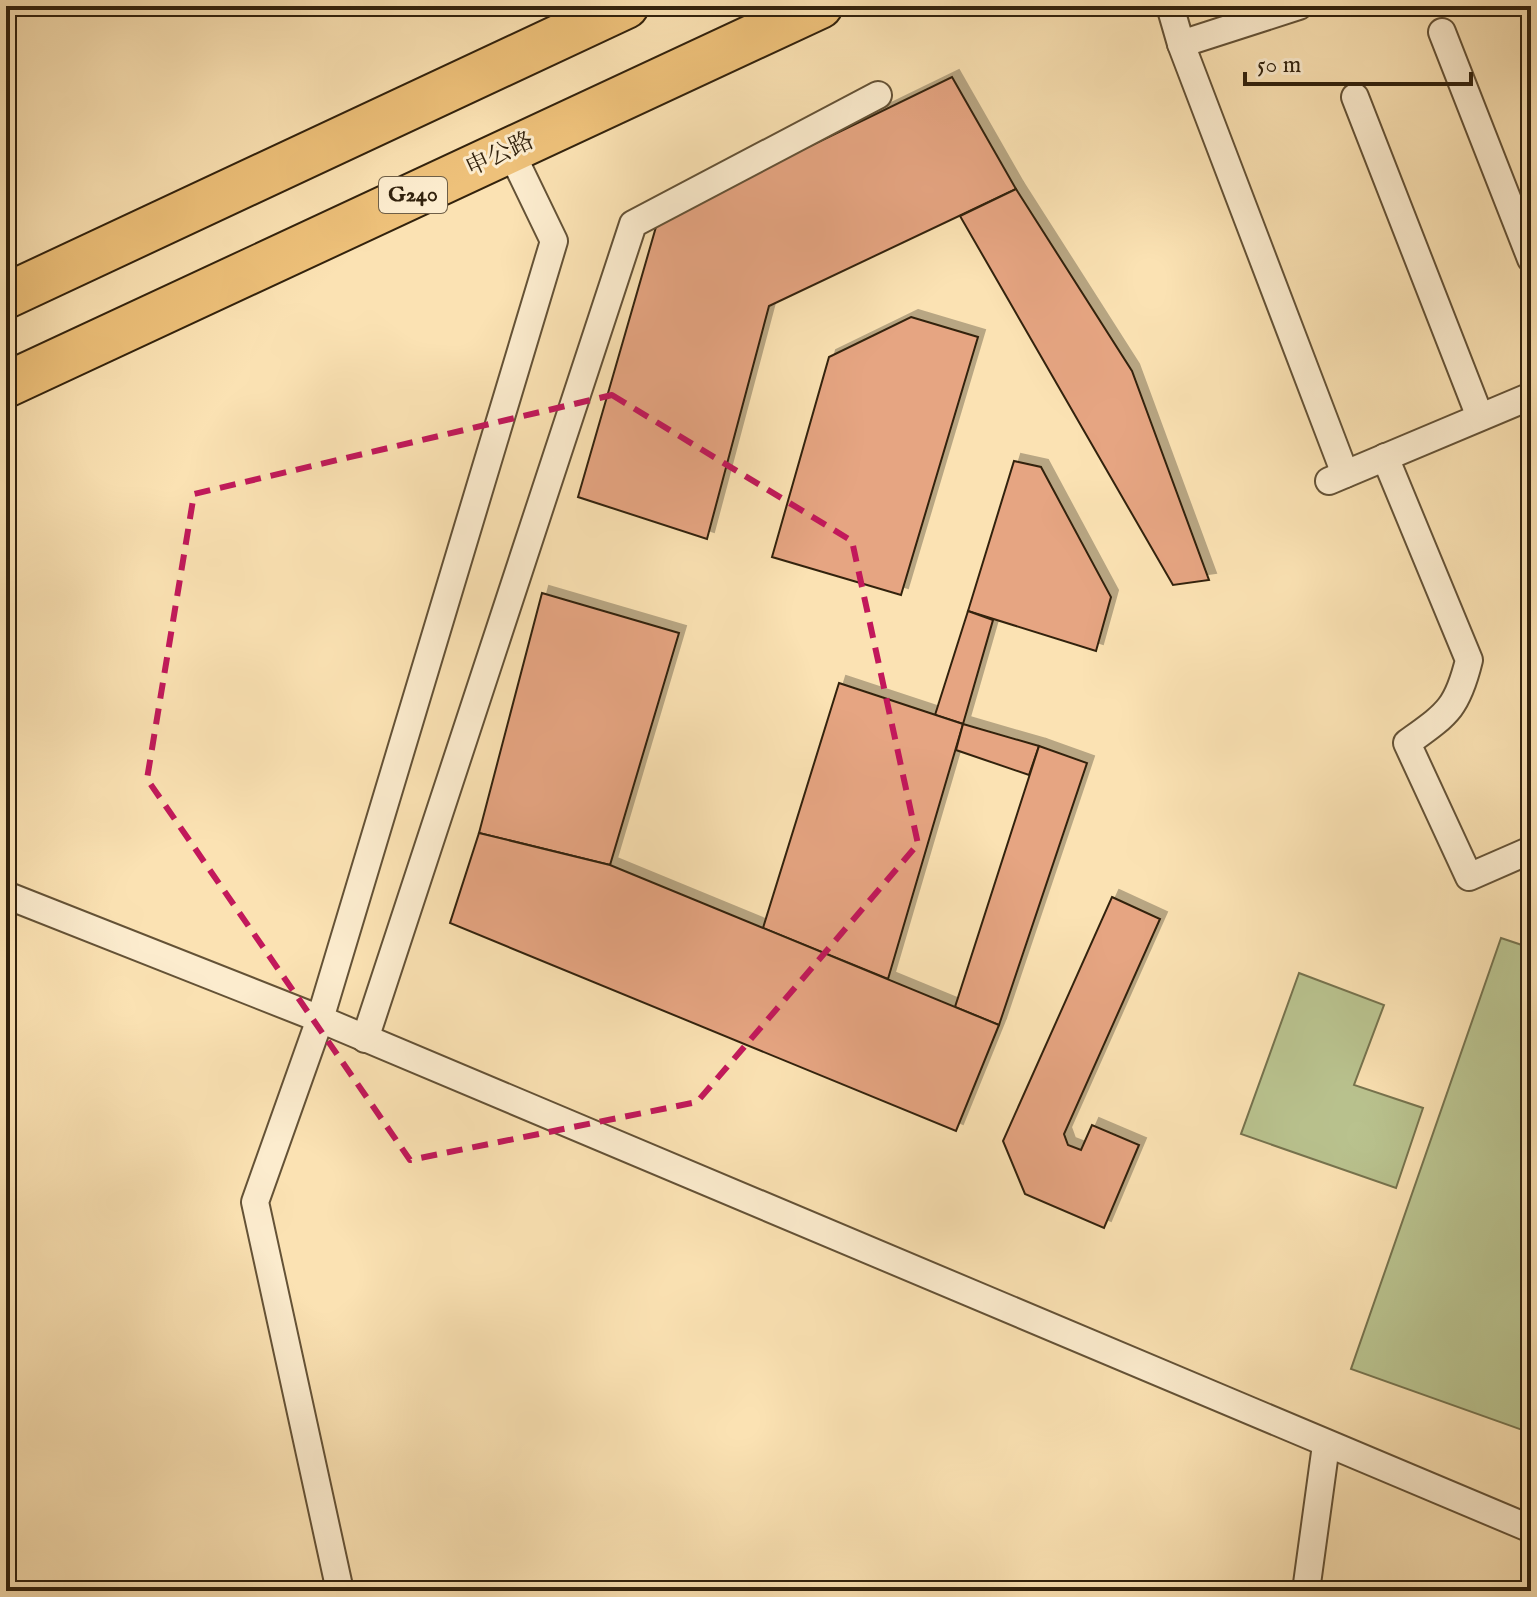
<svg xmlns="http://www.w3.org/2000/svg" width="1537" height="1597" viewBox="0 0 1537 1597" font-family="'IM FELL English','Noto Serif SC',serif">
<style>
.green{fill:#bac490;stroke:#76734e;stroke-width:2}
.building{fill:#e6a582;stroke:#32220d;stroke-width:2;filter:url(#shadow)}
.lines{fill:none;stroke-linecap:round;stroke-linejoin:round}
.street-casing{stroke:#645236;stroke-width:30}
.highway-casing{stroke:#32220d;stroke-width:48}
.street{stroke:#fcecce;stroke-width:26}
.highway{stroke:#eec17a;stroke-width:44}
.marked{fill:none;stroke:#c2185b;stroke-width:6;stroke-dasharray:16 10;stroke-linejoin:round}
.labels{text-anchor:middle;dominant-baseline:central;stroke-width:6;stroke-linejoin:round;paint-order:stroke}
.shield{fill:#fcecce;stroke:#6f5f47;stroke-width:2}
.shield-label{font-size:22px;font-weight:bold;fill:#32220d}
.street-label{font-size:24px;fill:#32220d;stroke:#fcecce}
</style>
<defs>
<filter id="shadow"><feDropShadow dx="7" dy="-7" stdDeviation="0" flood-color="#0004"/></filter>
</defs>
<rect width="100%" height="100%" fill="#fbe2b3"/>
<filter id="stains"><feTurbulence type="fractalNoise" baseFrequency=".0025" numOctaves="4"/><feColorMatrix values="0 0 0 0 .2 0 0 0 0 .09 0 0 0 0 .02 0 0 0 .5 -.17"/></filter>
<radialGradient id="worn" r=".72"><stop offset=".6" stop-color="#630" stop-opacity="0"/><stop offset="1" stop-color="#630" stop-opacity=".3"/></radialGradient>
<!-- green -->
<g class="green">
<path d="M1501,938L1531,948V1433L1351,1369Z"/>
<path d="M1299,973L1384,1005L1354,1085L1423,1108L1396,1188L1241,1134Z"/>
</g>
<!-- building -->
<g class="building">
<path d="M952,77L1016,189L769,306L707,539L578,497L658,220Z"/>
<path d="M1016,189L1132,371L1209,580L1173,585L960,216Z"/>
<path d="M911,317L978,337L901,595L772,557L829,357Z"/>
<path d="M1014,461L1041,467L1111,597L1096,651L968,611Z"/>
<path d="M542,593L679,633L610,865L479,833Z"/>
<path d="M968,611L993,620L963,724L935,715Z"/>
<path d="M839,683L963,724L888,979L763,928Z"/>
<path d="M963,724L1039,746L1029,775L956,750Z"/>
<path d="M1039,746L1087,763L999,1025L955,1007Z"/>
<path d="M479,833L610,865L999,1025L956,1131L450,923Z"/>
<path d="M1112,897L1160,919L1064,1134L1068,1145L1081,1150L1092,1125L1139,1145L1104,1228L1025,1194L1003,1141Z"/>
</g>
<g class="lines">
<defs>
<g id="street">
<path d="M1170,6L1181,44L1345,474"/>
<path d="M1442,32L1531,259"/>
<path d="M1181,44L1299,6"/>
<path d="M1355,97L1480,417"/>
<path d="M1385,457L1469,660C1457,709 1447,714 1407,743L1469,877L1531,850"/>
<path d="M1329,481L1531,396"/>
<path d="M6,895L320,1019L1531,1529"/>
<path d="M365,1039L633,224L878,95"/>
<path d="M340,1591L255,1202L320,1019L554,241L510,150"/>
<path d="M1306,1591L1326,1445"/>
</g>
<g id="highway">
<path d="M6,296L626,6"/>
<path d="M6,385L820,6"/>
</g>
</defs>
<!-- street casing -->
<use href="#street" class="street-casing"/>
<!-- highway casing -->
<use href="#highway" class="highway-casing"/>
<!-- street -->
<use href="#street" class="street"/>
<!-- highway -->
<use href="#highway" class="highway"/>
</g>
<!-- marked area -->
<path class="marked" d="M612,395L852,541L918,844L697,1102L410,1160L147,779L194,494Z"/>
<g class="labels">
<!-- shield labels -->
<rect class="shield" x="379" y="177" width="68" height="36" rx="6"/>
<g class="shield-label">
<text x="413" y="195">G240</text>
</g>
<!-- street labels -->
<g class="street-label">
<text transform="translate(500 155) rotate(-25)">申公路</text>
</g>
</g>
<!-- margin -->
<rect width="1537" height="1597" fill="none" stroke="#fbe2b3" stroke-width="32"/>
<rect x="8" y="8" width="1521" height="1581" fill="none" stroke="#32220d" stroke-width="4"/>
<rect x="16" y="16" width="1505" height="1565" fill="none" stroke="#32220d" stroke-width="2"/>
<!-- scale -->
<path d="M1245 72v12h226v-12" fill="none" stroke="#32220d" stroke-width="4"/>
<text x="1257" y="72" font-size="24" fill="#32220d" stroke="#fcecce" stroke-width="6" paint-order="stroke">50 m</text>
<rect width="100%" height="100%" filter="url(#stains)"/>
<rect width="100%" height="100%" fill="url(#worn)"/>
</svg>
